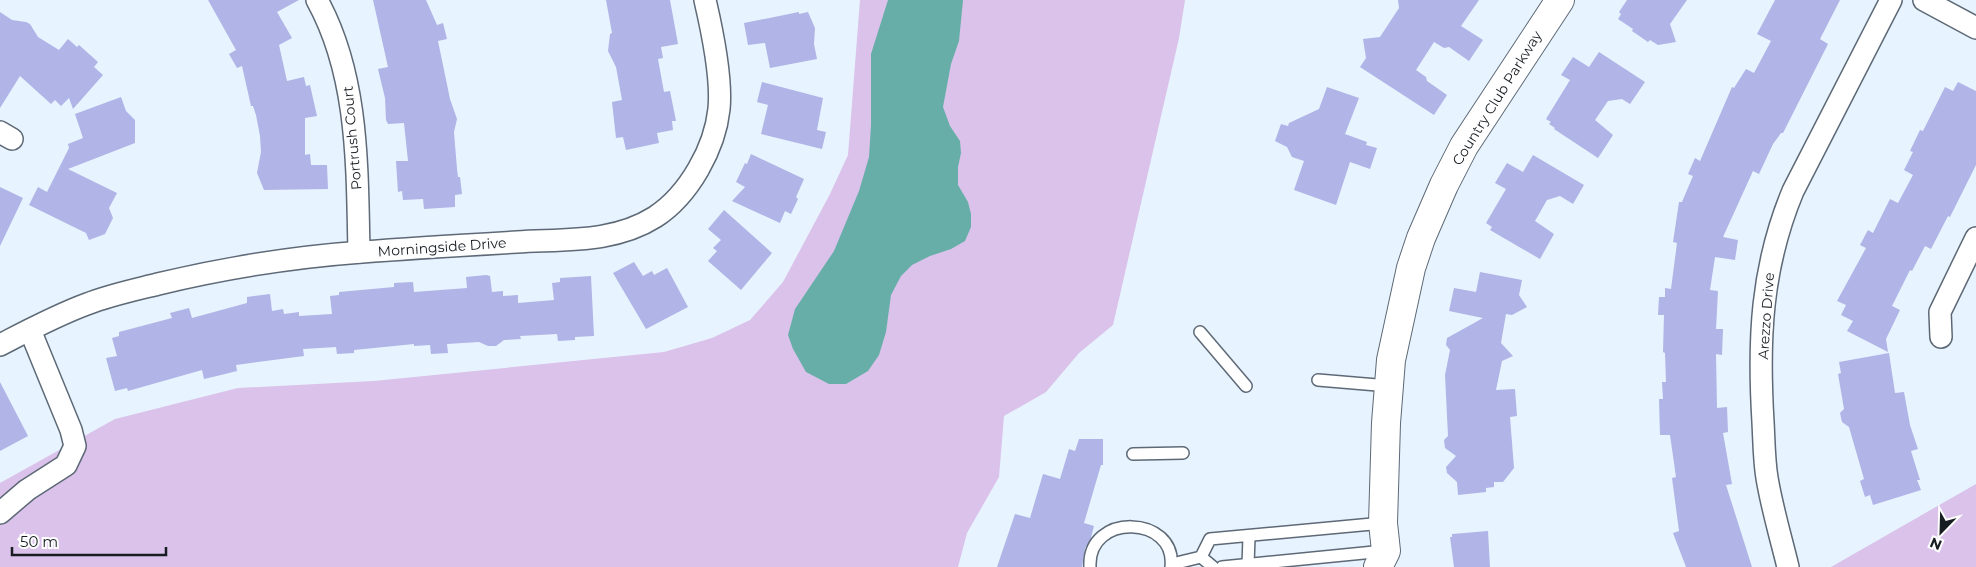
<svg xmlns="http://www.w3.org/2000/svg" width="1976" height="567" viewBox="0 0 1976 567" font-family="Montserrat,sans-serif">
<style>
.green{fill:#dac2ea}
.water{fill:#68aea8}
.building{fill:#b0b4e7}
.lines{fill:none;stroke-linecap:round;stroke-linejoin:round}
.lane-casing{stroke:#5d6976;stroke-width:14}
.street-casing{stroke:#5d6976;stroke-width:24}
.secondary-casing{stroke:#5d6976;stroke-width:30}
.lane{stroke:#fff;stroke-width:11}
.street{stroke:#fff;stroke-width:21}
.secondary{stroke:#fff;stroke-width:28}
.labels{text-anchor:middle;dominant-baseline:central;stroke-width:4.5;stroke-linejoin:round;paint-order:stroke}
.street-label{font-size:14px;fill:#181d22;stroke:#fefefe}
</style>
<rect width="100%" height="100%" fill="#e7f3fe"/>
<!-- green -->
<g class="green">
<path d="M860,0H1185L1179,38L1113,325L1079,353L1046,392L1004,416L999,477L967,533L958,567H0V483L115,419L238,388L374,381L664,352L712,338L750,320L783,282L830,194L848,155Z"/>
<path d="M1976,484V567H1831Z"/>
</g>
<!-- water -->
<path class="water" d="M888,0H963L959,41L951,64L943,107L950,126L960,141L961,153L958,167V185L968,202L971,214V227L965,241L951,249L930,256L912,265L901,276L891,295L886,332L879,355L868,371L846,384H829L806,372L793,349L788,335L795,309L834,251L859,191L869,157L871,125V54Z"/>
<!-- building -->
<g class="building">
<path d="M208,0H299L277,12L292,38L279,45L287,81L304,77L306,86L310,85L317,116L305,118V155L310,154L311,165H327L328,189L264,190L257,173L261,152L260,136L256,115L253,106H251L242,66L237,68L229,54L236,50Z"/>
<path d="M373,0H426L437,25L443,23L447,39L438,41L450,99L457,119L454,132L457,169L458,177H460L462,194L455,195V207L424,209L423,199L403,200L402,191L398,192L396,161H408L404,123L388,124L386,120L385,98L378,69L388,67Z"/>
<path d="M606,0H670L678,44L661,47L663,58L658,59L664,92L670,91L676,121H672L673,130L657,133L659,143L626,150L623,137L616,138L612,102L622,100L616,67L608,51L610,34L612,33Z"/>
<path d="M1398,0H1479L1461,26L1483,40L1469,61L1449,47L1444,48L1434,42L1416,70L1426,77L1427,81L1447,95L1434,115L1360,67L1366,58L1363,39L1380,37L1399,8Z"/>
<path d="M1627,0H1687L1670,24L1676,42L1658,45L1650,40L1648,42L1632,31L1633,29L1618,19L1621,14L1619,12Z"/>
<path d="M1775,0H1840L1820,39L1828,44L1783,133H1781L1773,144L1759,174L1753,171L1723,237L1738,240L1735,260L1715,257L1710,290L1718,291L1716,329H1723L1722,355L1716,354L1717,408L1727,407L1728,432L1723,433L1732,484L1726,485L1752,567H1686L1673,533L1679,531L1672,478L1676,477L1670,435H1660L1659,399H1663L1662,382H1666L1665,353L1663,352L1664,315H1658L1659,297H1665V288L1671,289L1677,243L1673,242L1679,202H1682L1693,176L1688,174L1695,158L1700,161L1732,87L1734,88L1746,69L1754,73L1771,41L1757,34Z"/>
<path d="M0,12L12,20L26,22L30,24L38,37L59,50L68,39L77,47L79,45L98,62L94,67L103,75L73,109L69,98L61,106L55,100L51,104L20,76L0,108Z"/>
<path d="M799,12V14L808,12L815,28L814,44L817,59L770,68L765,43L748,45L744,23Z"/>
<path d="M1599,52L1645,82L1630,104L1622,99L1608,101L1595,120L1613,135L1598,158L1554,129L1555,128L1549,124L1551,122L1546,119L1570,80L1561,75L1573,57L1589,67Z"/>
<path d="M762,82L823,98L817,130L826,132L822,149L761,134L768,105L757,102Z"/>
<path d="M1958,82L1976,91V165L1950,217L1948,216L1931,249L1925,246L1912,271L1910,270L1892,306L1900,310L1886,339L1888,352L1847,331L1853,321L1841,315L1846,305L1837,301L1866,248L1860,245L1868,230L1873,233L1890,199L1898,203L1913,175L1904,170L1913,152L1910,151L1920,130L1923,131L1945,87L1953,91Z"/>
<path d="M1327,87L1359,98L1345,134L1367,142L1366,145L1377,148L1370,169L1350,162L1336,205L1294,190L1304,161L1292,157L1287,147L1275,141L1281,124L1288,126L1289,123L1319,109Z"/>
<path d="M121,97L126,111L135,120V143L68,169L117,193L109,208L113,218L105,234L89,240L86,233L29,205L38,187L47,192L69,148L68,144L83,138L75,114Z"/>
<path d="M751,154L804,179L796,197L798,199L791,214L785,211L780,223L732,201L745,187L736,182L745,163L747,164Z"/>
<path d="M1533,155L1584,185L1573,204L1560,196L1547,200L1535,221L1554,234L1540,259L1490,230L1492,227L1486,223L1506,189L1495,183L1507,163L1523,172Z"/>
<path d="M0,187L23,198L0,246Z"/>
<path d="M724,210L772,253L741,290L708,261L717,251L713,248L721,240L708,229Z"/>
<path d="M634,262L643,276L652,271L654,275L667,268L688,307L646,329L613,273Z"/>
<path d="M1480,272L1522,280L1519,295L1527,307L1512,315L1506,314L1501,343L1513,356L1502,361L1496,390L1515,389L1517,416L1510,417L1514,468L1503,482H1494V487L1486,488V492L1458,495L1457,482L1447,473L1446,467L1456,456L1445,448L1444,440L1448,436L1445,375L1450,350L1446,345L1447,338L1483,318L1449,311L1454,288L1476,292Z"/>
<path d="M486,275L490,276L492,292L503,291V296L518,295V303L554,300L552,283L560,282V278L591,276L594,336L575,337V340L558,341L557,334L520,336L521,339L504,340L496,346H488L479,342L447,344L448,353L431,354L430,345L414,346V344L354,350V353L337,354L336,347L303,349L304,356L236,365L237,371L221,375L204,379L202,370L128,391L127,388L115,391L106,358L117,356L112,338L119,336V332L172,318L170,313L189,308L192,318L247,303V297L270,294L272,311L283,309L284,314L299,312V316L332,314L330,296L339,295V292L394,287V283L413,282L414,292L467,288L466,277Z"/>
<path d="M1889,353L1895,393L1904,392L1910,425L1918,449L1911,451L1920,480H1917L1921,490L1873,505L1870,495L1865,497L1860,481L1864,479L1849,427L1842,422L1840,413L1844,409L1838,374L1841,373L1839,362Z"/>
<path d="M0,382L28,436L0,451Z"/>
<path d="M1079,439H1103V465H1101L1084,523L1094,526L1090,541L1085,548L1082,567H997L1015,514L1030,518L1043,474L1060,479L1069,449L1075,451Z"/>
<path d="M1488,531L1490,567H1454L1450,537H1452V534Z"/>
</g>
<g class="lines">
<defs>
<g id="lane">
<path d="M1200,332L1246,386"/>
<path d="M1318,380L1389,386"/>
<path d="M1133,454L1183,453"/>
<path d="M1201,557L1213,567"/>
<path d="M1172,564L1201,557L1210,539L1383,523"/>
<path d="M1248,565L1249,537"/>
<path d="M1090,567C1087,512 1177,515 1171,567"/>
<path d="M1222,567L1384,551"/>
</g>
<g id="street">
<path d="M317,0C359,76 357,167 359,252"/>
<path d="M1924,0L1976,28"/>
<path d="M0,132L12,139"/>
<path d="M1941,337L1940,312L1976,238"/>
<path d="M0,345C29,330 57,315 87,304C110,295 134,290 158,284C225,268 293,257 362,252C413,248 465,245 517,242C565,239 614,243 655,217C689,195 715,148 719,109C722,79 712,30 705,0"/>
<path d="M0,513L27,490L66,465L75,446L71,430L30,330"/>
<path d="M1788,567C1781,538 1772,508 1767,478C1764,460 1764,440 1763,422C1758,339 1761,268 1793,191L1891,0"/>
</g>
<path id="secondary" d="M1378,567L1386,551L1383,523L1386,423L1391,360L1411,268L1421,238L1444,185L1464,146L1560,0"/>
</defs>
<!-- lane casing -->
<use href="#lane" class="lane-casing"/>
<!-- street casing -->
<use href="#street" class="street-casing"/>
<!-- secondary casing -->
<use href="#secondary" class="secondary-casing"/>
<!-- lane -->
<use href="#lane" class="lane"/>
<!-- street -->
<use href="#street" class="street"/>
<!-- secondary -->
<use href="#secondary" class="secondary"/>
</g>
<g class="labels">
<!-- street labels -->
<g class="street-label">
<text transform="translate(1497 98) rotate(-58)">Country Club Parkway</text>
<text transform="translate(352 138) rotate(-95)">Portrush Court</text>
<text transform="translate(442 247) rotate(-4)">Morningside Drive</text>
<text transform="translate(1766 316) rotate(-86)">Arezzo Drive</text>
</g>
</g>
<!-- north arrow -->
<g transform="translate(1941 532) rotate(203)" stroke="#fefefe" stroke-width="4" paint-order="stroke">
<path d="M0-4L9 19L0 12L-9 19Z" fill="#181d22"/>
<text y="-8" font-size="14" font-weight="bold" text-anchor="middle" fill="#181d22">N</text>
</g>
<!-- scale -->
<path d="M12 547v8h154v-8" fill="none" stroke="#181d22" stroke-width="2.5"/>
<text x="20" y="547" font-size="15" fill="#181d22" stroke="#fefefe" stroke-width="4" paint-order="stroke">50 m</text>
</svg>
